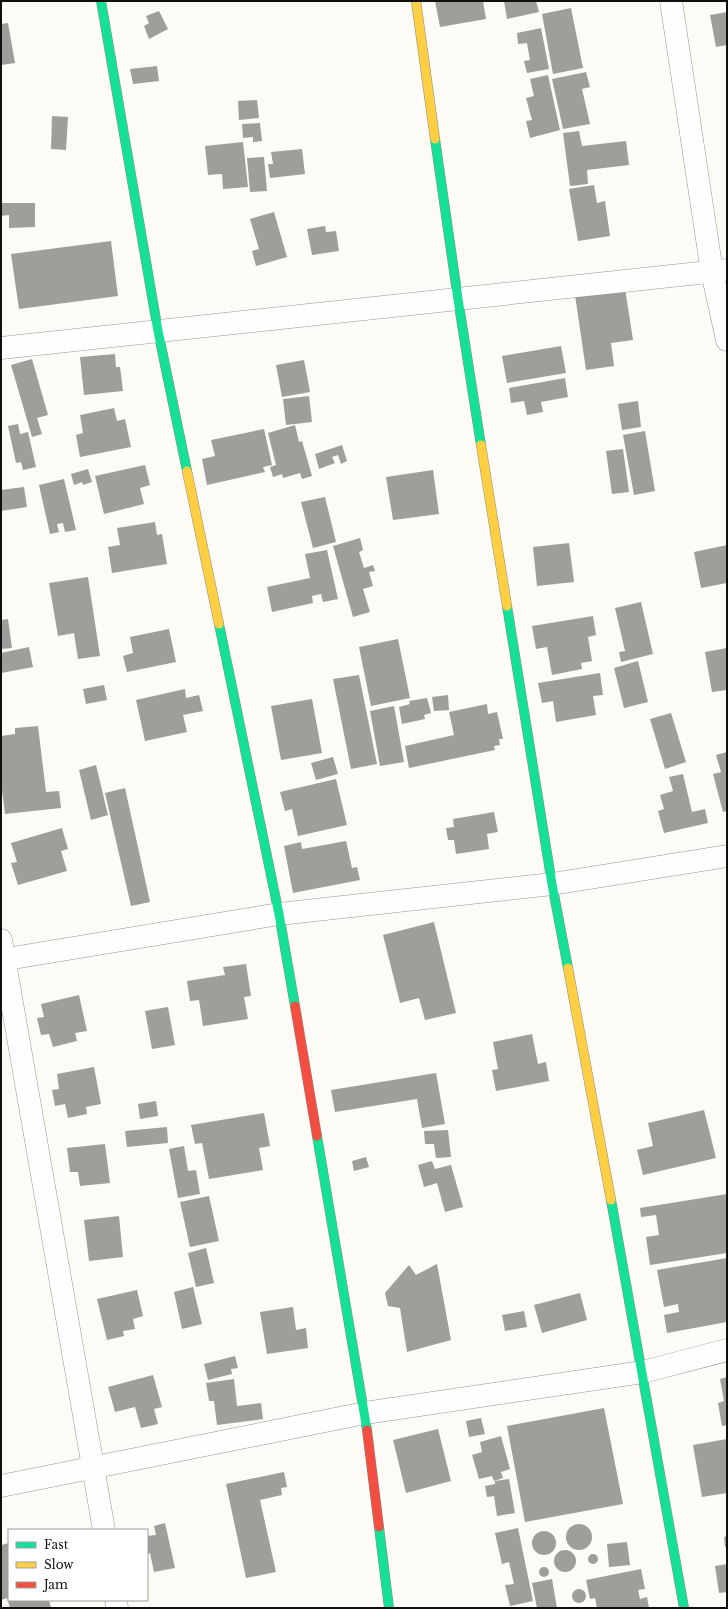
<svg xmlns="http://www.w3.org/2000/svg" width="728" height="1609" viewBox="0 0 728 1609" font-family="'Libre Baskerville',serif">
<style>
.building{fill:#a09e9a}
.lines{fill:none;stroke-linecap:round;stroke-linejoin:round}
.street-casing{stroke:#969593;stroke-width:23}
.fast-casing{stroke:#8c8c89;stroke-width:10}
.slow-casing{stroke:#8c8c89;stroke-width:10}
.jam-casing{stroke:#8c8c89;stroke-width:10}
.street{stroke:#fffefe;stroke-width:22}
.fast{stroke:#16e098;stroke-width:9}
.slow{stroke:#ffcf43;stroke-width:9}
.jam{stroke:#f24e42;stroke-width:9}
</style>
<rect width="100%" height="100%" fill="#fcfbf5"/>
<!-- building -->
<g class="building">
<path d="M435,1H483L486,19L440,27Z"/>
<path d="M504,1H536L539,12L507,19Z"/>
<path d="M571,8L583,68L553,74L542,14Z"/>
<path d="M159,11L168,29L149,39L144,26L149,23L146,16Z"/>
<path d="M727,12V45L716,47L710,15Z"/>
<path d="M8,23L15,63L1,65V24Z"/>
<path d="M541,28L549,69L527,73L524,61L530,60L527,43L518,44L517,33Z"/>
<path d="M157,66L159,81L133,84L130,69Z"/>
<path d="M586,72L590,87L582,89L590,124L563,129L552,79Z"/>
<path d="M548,75L560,130L530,138L526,121L532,120L526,98L534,96L530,79Z"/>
<path d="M257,100L259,118L239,120L238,101Z"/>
<path d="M52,116L68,117L66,150L51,149Z"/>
<path d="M260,123L262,141L253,142V137L243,138L242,124Z"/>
<path d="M579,131L582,146L626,141L629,165L587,170L588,184L570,186L563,133Z"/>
<path d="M243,142L248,187L223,189L222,174L208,175L205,146Z"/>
<path d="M302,149L305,174L270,178L268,164H273L271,152Z"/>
<path d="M264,157L267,191L250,192L247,158Z"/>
<path d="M594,185L597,203L605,201L610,236L578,241L569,189Z"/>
<path d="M1,203H35V227L9,228V215L1,216Z"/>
<path d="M274,212L287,257L256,266L252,251L259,249L250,219Z"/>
<path d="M325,226L326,232L336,231L339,251L312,255L307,229Z"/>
<path d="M111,241L118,296L19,309L11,254Z"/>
<path d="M625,288L633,340L611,343L614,366L586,370L575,295Z"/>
<path d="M561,346L566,373L507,383L502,356Z"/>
<path d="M115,354L116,367H120L123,391L84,395L80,357Z"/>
<path d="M32,359L48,415L37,418L42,434L32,437L11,365Z"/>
<path d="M304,360L310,392L282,397L276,365Z"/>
<path d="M565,378L568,397L541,402L543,412L527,415L524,401L511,403L509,388Z"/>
<path d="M309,396L312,422L286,425L283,399Z"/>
<path d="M638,401L641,427L622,430L618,404Z"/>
<path d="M114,408L117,421L125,419L131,447L80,457L76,435L83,433L80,415Z"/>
<path d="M18,424L20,434L28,432L36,467L23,470L21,462L16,463L8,426Z"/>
<path d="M295,425L299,442L302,441L312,476L302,479L300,473L283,478L282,474L273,477L270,467L276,465L268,433Z"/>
<path d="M264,429L272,465L263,467L265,472L207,485L202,459L215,456L211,440Z"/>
<path d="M645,431L655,491L634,495L623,435Z"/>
<path d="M342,445L347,461L341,464L338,455L332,457L335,463L319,469L315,454Z"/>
<path d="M623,449L629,492L612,494L606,451Z"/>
<path d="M145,465L150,485L140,488L144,504L104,514L95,476Z"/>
<path d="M88,469L92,482L83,485L82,482L74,485L71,474Z"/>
<path d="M433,470L439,514L393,520L386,477Z"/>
<path d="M64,479L76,530L65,532L63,523L57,524L59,532L50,534L39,485Z"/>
<path d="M24,487L27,507L1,511V490Z"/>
<path d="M325,497L336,542L313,548L301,502Z"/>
<path d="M155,522L157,535L162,534L167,564L112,573L108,547L120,545L117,528Z"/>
<path d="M360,538L363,550L359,552L364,568L373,565L375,571L369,572L373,586L363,589L370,612L353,617L333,546Z"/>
<path d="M569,543L574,582L537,586L533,547Z"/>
<path d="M727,545V583L701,588L694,552Z"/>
<path d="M327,550L338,599L323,602L321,594L312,596L313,603L272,612L267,587L310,578L305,554Z"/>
<path d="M88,577L100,656L78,659L74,633L58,636L49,583Z"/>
<path d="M641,602L653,654L621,662L619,652L625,651L615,608Z"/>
<path d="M593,616L596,635L588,637L592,661L581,663L582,669L552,675L547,647L536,649L532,626Z"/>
<path d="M8,619L12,648L1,649V620Z"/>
<path d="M169,629L176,662L127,672L123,656L133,653L130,637Z"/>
<path d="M398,639L410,698L371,706L359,647Z"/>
<path d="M29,647L33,667L1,673V653Z"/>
<path d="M727,648V690L712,692L705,652Z"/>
<path d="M638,661L648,702L624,708L614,668Z"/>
<path d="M600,673L603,695L593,696L596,715L556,722L553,701L542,703L538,683Z"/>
<path d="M359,675L377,764L351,769L333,679Z"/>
<path d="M104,685L107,700L86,704L83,689Z"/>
<path d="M185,689L186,698L199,695L203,711L183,715L187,732L145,741L136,700Z"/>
<path d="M448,695L449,710L434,711L432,697Z"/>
<path d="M427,698L431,713L424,715L425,719L402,724L399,707L410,704L409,701Z"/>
<path d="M312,699L322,753L281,760L271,706Z"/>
<path d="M487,704L488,714L497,712L503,739H499L500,745L494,746L495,750L409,768L405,746L454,735L449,712Z"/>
<path d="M394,706L404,762L380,766L370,711Z"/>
<path d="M671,713L686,762L665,769L650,719Z"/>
<path d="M38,726L46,792L59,791L61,808L5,814L1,782V736L15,734V728Z"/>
<path d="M727,752V811L723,812L713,774L721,772L716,755Z"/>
<path d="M333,757L338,774L316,780L311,763Z"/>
<path d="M96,765L108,815L91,820L79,770Z"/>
<path d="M683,774L692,812L705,809L708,823L664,833L658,811L664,809L660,795L673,791L669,777Z"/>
<path d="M336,779L347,825L298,836L292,809L285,811L280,792Z"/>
<path d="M125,788L150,902L131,906L105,793Z"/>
<path d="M494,812L498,832L487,834L489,849L456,854L454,840H448L446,828L454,827L453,819Z"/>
<path d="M62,828L68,849L61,851L67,871L18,885L11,863L17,862L11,843Z"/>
<path d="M346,841L352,868L357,867L360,880L293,893L284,846L301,842L302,849Z"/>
<path d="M434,922L456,1013L425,1020L419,998L400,1003L383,935Z"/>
<path d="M246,964L251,996L244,997L248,1019L203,1026L199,1000L190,1001L187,981L225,975L223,967Z"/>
<path d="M79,995L87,1031L75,1033L77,1041L53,1047L49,1034L41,1035L37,1018L44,1017L41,1004Z"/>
<path d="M168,1007L175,1045L152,1049L145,1011Z"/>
<path d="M532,1034L538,1064L546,1062L549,1081L496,1091L492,1070L498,1069L493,1042Z"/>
<path d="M94,1067L101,1104L86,1107L87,1114L68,1118L65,1104L55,1106L52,1090L59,1089L57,1074Z"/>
<path d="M436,1073L445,1124L422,1128L417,1099L335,1112L331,1090Z"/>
<path d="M156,1101L158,1116L140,1119L138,1104Z"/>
<path d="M704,1110L716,1158L643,1175L637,1150L653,1146L648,1123Z"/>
<path d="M264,1113L270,1146L259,1148L263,1170L209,1179L202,1143L195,1144L191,1125Z"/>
<path d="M167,1127L168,1143L127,1147L125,1131Z"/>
<path d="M448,1130L451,1157L436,1158L434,1144H425L424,1131Z"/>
<path d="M105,1144L110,1183L80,1186L78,1172H70L67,1148Z"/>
<path d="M184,1146L188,1171L196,1170L200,1194L178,1198L169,1149Z"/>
<path d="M366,1157L369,1167L354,1171L352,1161Z"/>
<path d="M432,1161L435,1169L451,1165L463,1207L445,1212L437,1183L424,1187L418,1165Z"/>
<path d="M727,1194V1253L650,1265L646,1237L659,1235L656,1215L641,1217L640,1208Z"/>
<path d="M209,1196L219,1241L190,1247L180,1202Z"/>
<path d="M119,1216L123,1257L89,1261L84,1220Z"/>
<path d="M206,1248L214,1283L196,1287L188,1253Z"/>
<path d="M727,1258V1322L667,1333L664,1315L679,1312L678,1304L664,1307L657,1270Z"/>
<path d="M437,1264L451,1340L407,1352L400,1308L388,1306L385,1293L409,1265L416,1275Z"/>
<path d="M193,1287L202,1324L182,1329L174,1292Z"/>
<path d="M137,1290L143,1316L133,1319L135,1329L123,1331L124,1336L107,1340L97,1299Z"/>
<path d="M580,1293L587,1320L542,1333L534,1305Z"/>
<path d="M293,1307L296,1330L306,1328L308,1348L267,1354L260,1312Z"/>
<path d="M524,1311L527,1327L505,1331L502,1315Z"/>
<path d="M235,1356L238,1368L231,1369L232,1374L208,1380L204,1364Z"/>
<path d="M153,1375L162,1407L154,1409L158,1424L141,1428L135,1407L115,1412L108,1387Z"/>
<path d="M727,1377V1425L722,1426L718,1403L724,1401L720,1379Z"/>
<path d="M234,1379L237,1406L261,1403L263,1419L217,1425L214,1401H209L206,1383Z"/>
<path d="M604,1408L623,1504L525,1522L507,1426Z"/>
<path d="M481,1418L485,1434L469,1437L466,1421Z"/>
<path d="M438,1429L451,1481L406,1493L393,1440Z"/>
<path d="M501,1436L510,1469L501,1472L503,1478L494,1481L492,1476L479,1479L472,1455L482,1452L480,1442Z"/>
<path d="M727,1439V1493L702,1497L693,1445Z"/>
<path d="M284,1472L287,1487L281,1488L282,1495L260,1500L276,1572L246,1578L226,1484Z"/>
<path d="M509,1479L515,1513L497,1516L494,1496L487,1497L485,1486L495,1484V1481Z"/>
<path d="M165,1523L175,1568L154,1572L150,1553L147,1554V1536L156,1535L154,1526Z"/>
<circle cx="579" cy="1537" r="13"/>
<path d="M518,1528L533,1601L510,1606L505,1585L514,1584L509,1562L502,1564L495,1533Z"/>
<circle cx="544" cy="1543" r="12"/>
<path d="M727,1536V1547H725L724,1537Z"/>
<path d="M627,1542L630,1565L609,1567L607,1544Z"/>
<path d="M9,1543V1600H49L51,1608H10L7,1598L1,1600V1545Z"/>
<circle cx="565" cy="1561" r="11"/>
<circle cx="593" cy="1559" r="5"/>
<path d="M727,1564V1592L719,1593L715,1566Z"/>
<circle cx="544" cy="1572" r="5"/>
<path d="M641,1569L645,1589L638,1590L640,1599L647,1597L649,1608H597L595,1598L590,1599L586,1580Z"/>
<path d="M552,1579L557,1608H537L532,1583Z"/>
<circle cx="579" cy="1596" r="7"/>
</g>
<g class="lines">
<defs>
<g id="street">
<path d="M671,1L712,272L727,340"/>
<path d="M1,348L727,270"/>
<path d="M1,940L104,1530"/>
<path d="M1,960L279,914L552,884L727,856"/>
<path d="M1,1486L365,1413L643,1372L727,1350"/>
<path d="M116,1600L117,1608"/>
</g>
<g id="fast">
<path d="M101,1L158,331L187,471"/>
<path d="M435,139L458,299L481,445"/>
<path d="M507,606L552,884L568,968"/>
<path d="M219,624L279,914L295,1006"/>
<path d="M317,1136L367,1430"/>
<path d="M611,1200L684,1608"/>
<path d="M379,1527L389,1608"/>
</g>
<g id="slow">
<path d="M416,1L435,139"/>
<path d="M481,445L507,606"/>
<path d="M187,471L219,624"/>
<path d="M568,968L611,1200"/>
</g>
<g id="jam">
<path d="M295,1006L317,1136"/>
<path d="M367,1430L379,1527"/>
</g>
</defs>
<!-- street casing -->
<use href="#street" class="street-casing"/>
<!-- fast casing -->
<use href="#fast" class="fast-casing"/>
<!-- slow casing -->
<use href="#slow" class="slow-casing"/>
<!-- jam casing -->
<use href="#jam" class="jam-casing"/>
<!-- street -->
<use href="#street" class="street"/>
<!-- fast -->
<use href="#fast" class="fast"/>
<!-- slow -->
<use href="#slow" class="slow"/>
<!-- jam -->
<use href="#jam" class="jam"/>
</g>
<!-- border -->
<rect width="728" height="1609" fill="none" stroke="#0f0f0f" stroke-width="4"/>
<!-- legend -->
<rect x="8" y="1529" width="140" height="72" fill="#ffffff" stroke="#9f9f9f"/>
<rect x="16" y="1542" width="20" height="6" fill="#16e098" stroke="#9f9f9f"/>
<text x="44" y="1549" font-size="12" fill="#0f0f0f">Fast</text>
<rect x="16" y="1562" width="20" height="6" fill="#ffcf43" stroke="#9f9f9f"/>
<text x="44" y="1569" font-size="12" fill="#0f0f0f">Slow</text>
<rect x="16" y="1582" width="20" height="6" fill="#f24e42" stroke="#9f9f9f"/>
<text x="44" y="1589" font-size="12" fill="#0f0f0f">Jam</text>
</svg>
